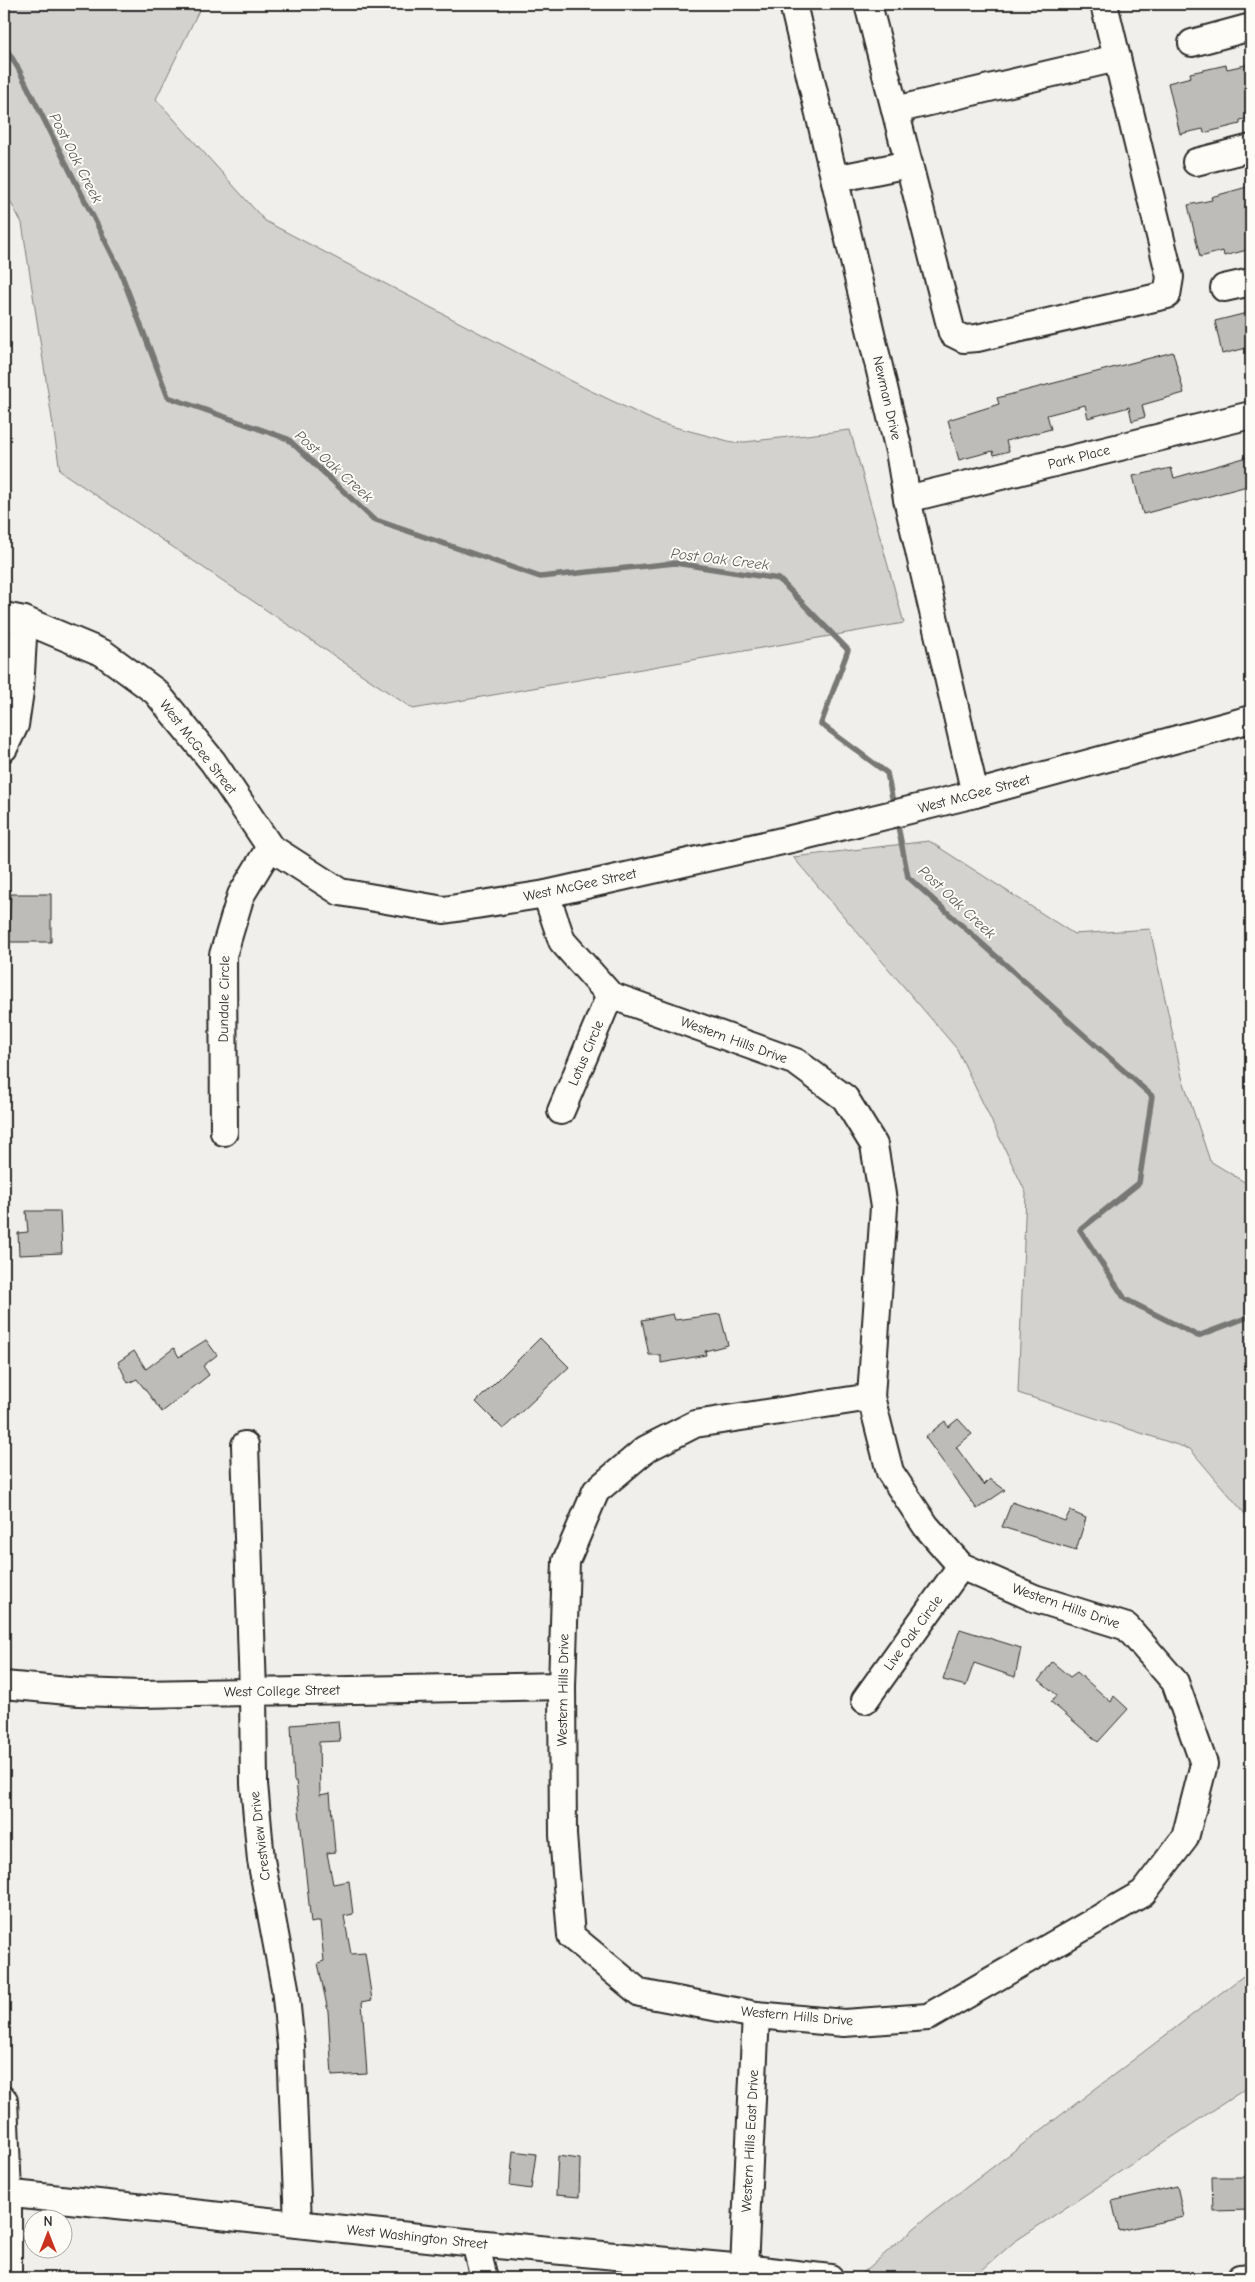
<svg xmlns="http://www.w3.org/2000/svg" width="1255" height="2282" viewBox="0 0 1255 2282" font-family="'Comic Neue',sans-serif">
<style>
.green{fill:#d3d2cf;stroke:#7f7e7d}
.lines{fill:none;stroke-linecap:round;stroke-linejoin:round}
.stream{stroke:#777775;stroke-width:5.5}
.building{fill:#bdbcb8;stroke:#2b2b2b}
.minor-casing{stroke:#2b2b2b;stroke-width:30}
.minor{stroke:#fdfcf7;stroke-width:26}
.labels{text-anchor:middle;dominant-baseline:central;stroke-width:4;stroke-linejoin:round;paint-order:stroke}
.street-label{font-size:14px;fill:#2b2b2b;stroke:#fdfcf7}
.water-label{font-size:15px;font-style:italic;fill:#575756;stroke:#fdfcf7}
</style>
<rect width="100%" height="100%" fill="#f0efeb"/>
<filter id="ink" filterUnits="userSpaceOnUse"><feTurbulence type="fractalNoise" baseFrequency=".02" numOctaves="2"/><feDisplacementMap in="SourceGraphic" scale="10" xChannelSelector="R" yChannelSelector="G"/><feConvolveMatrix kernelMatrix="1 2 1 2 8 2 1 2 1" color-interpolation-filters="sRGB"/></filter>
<g filter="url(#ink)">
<!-- green -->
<g class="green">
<path d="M4,4H202L156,99L265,221L587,389L659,423L736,443L850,430L904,623L413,709L60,471L22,223L4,190Z"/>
<path d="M929,841L1074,934L1150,929L1182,1077L1210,1161L1251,1186V1521L1190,1449L1018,1393L1026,1193L957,1049L793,857Z"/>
<path d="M1251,1970V2085L1014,2242L973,2278H857L926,2218Z"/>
</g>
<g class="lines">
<!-- stream -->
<g class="stream">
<path d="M4,45L18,68L119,268L168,397L288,439L373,519L540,577L675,563L779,579L848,650L821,724L887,773L894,807"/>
<path d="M897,821L908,877L1152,1096L1139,1183L1080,1230L1125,1299L1198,1336L1251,1316"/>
</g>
</g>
<!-- building -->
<g class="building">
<path d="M1250,64L1251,118L1240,120V124L1204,133L1203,129L1180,134L1168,83L1191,77L1190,73L1204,70L1226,65L1227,69Z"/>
<path d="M1247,187V191L1251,190V249L1224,256L1223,251L1200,257L1188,205L1212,200L1211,197Z"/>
<path d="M1251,312V347L1222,354L1215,321Z"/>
<path d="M1173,352L1184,393L1142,405L1145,417L1132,421L1129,407L1088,418L1085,405L1047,415L1051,429L1006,441L1009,451L994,455L993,451L959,460L948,420L999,404L997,398Z"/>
<path d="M1251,456V485L1143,514L1133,476L1171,468L1174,478Z"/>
<path d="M11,894H51V942H8Z"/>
<path d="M26,1211H60L62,1253L19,1255L18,1233L28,1232Z"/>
<path d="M673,1314L675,1320L720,1314L728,1345L705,1351L706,1355L661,1363V1355H649L642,1320Z"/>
<path d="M540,1338L569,1367L503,1429L476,1402Z"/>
<path d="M206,1340L217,1355L203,1366L209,1375L162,1412L137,1379L128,1383L118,1362L134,1351L146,1369L174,1348L179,1357Z"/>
<path d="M958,1419L972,1434L956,1447L984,1485L990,1479L1005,1490L977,1509L925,1437L945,1421L948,1427Z"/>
<path d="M1012,1502L1065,1521L1070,1511L1086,1518L1076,1550L1002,1527Z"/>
<path d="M960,1629L1021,1648L1015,1677L974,1663L966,1686L943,1680Z"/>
<path d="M1052,1662L1070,1677L1077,1672L1111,1702L1114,1696L1128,1709L1098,1742L1051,1702L1057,1695L1039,1680Z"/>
<path d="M338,1721L340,1741L319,1742L320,1795L330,1793L335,1852L327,1853L333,1884L349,1881L353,1914L344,1916L351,1954L365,1953L372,2000L362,2002L367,2074L332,2076L328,2011L318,1963L324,1961L320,1921L311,1923L296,1781H294L291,1725Z"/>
<path d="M513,2151L536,2154L531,2189L510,2186Z"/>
<path d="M558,2156L580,2159L579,2197L556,2195Z"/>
<path d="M1212,2177H1251V2210L1213,2211Z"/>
<path d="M1177,2186L1184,2217L1119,2231L1112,2201Z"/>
</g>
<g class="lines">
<defs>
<g id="minor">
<path d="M793,4L899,451L907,499L975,794"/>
<path d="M868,4L952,333L964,339L977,338L1167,295L1170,277L1104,4"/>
<path d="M1192,43L1251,27"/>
<path d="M895,110L1117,58"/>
<path d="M1196,162L1251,148"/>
<path d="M835,179L909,164"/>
<path d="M1224,288L1251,282"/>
<path d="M907,499L1251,415"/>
<path d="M4,616L24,620L103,653L156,692L213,762L270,847L340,892L444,910L546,894L791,839L975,794L1251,719"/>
<path d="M4,748L15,725L20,691L24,620"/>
<path d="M546,894L562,941L610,995L796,1062L845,1098L874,1145L884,1207L871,1397"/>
<path d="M561,1111L610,995"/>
<path d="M224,1132L223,955L241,895L270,847"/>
<path d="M871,1397L890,1472L926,1526L961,1566L1034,1598L1127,1627L1175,1682L1204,1764L1185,1838L1143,1893L928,2017L844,2023L756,2015L640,1993L571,1936L563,1835L562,1686L566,1561L596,1491L646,1449L695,1424Z"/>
<path d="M245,1445L253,1692L254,1784L261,1860L285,1988L291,2046L298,2224"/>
<path d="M4,1685L79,1692L141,1694L562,1686"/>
<path d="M865,1700L961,1566"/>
<path d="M4,2100L8,2193V2278"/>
<path d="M4,2193L475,2243L744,2268L830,2278"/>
<path d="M475,2243L484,2278"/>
<path d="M744,2268L756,2015"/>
<path d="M1240,2278L1251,2277"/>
</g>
</defs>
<!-- minor casing -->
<use href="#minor" class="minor-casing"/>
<!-- minor -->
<use href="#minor" class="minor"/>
</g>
</g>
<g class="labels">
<!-- street labels -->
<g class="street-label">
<text transform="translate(887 398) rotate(77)">Newman Drive</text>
<text transform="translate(1079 457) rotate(-14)">Park Place</text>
<text transform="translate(198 747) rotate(52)">West McGee Street</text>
<text transform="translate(974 794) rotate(-15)">West McGee Street</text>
<text transform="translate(580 885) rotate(-12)">West McGee Street</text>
<text transform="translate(224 999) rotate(-89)">Dundale Circle</text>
<text transform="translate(734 1040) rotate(20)">Western Hills Drive</text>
<text transform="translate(586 1053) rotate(-67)">Lotus Circle</text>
<text transform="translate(1066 1606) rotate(19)">Western Hills Drive</text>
<text transform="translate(913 1633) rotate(-54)">Live Oak Circle</text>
<text transform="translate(563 1690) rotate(-89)">Western Hills Drive</text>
<text transform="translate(282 1691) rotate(-1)">West College Street</text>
<text transform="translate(260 1836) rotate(-97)">Crestview Drive</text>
<text transform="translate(797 2016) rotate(5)">Western Hills Drive</text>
<text transform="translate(750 2141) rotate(-87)">Western Hills East Drive</text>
<text transform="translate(417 2237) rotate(6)">West Washington Street</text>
</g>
<!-- water labels -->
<g class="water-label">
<text transform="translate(76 158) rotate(63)">Post Oak Creek</text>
<text transform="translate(334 466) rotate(42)">Post Oak Creek</text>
<text transform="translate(720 559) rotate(7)">Post Oak Creek</text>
<text transform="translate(957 902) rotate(43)">Post Oak Creek</text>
</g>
</g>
<!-- margin -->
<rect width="1255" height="2282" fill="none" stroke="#fdfcf7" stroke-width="20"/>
<rect x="10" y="10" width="1235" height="2262" fill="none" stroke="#2b2b2b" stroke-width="2" filter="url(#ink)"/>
<!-- north arrow -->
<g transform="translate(48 2234)"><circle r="24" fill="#fdfcf7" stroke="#a9a8a5"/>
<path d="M0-4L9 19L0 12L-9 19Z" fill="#c8321e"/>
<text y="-8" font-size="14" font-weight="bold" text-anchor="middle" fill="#2b2b2b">N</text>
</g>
</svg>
